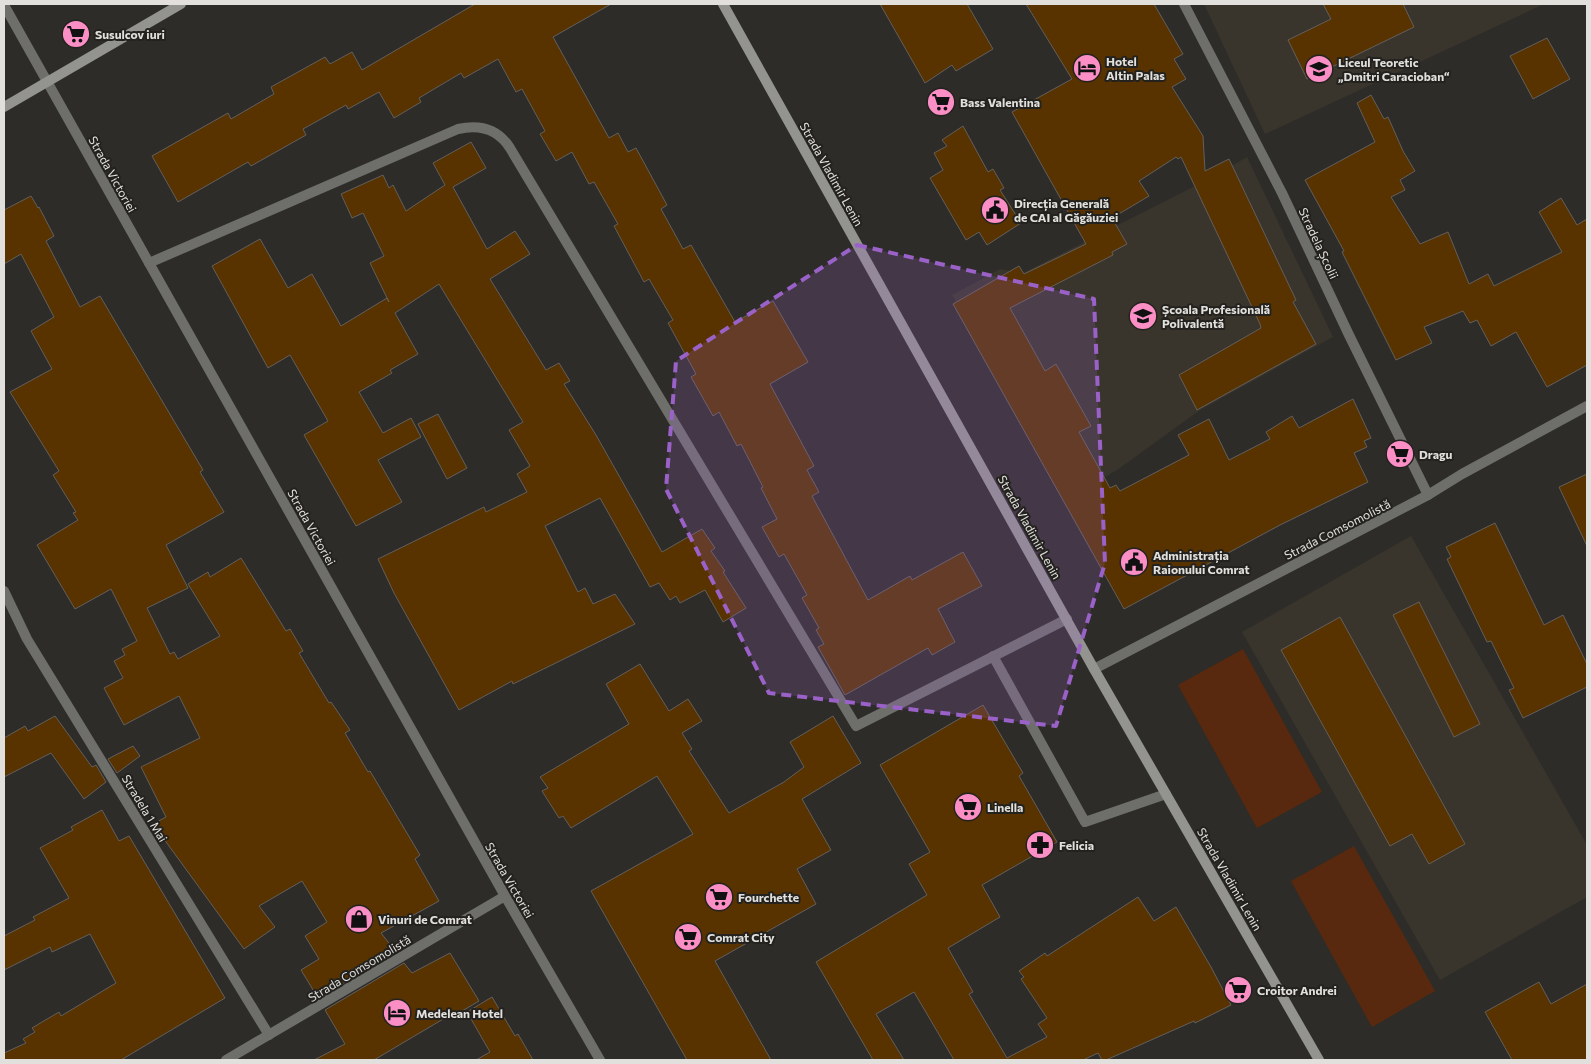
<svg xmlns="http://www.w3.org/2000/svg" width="1591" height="1064" viewBox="0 0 1591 1064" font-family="Commissioner,sans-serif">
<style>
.built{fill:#39352c}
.green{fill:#58290e}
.building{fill:#583300;stroke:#635f5c}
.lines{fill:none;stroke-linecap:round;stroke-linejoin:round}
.service{stroke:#6e6e6b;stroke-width:10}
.minor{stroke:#6e6e6b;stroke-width:10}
.secondary{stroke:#93938f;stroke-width:10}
.marked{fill:#9a62c8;fill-opacity:0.2;stroke:#9a62c8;stroke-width:4;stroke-dasharray:10 6;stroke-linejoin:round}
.labels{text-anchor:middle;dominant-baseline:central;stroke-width:4;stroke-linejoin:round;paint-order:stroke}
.poi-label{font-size:12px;font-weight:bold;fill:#e1e0dd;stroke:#24221e;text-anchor:start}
.street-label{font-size:12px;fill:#e1e0dd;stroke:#24221e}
</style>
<rect width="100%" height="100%" fill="#2d2c28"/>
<!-- built -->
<g class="built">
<path d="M1204,4H1544L1265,134Z"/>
<path d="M1247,157L1333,337L1200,410L1117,470L1065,501L952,295L1000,269L1023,273L1205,181Z"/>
<path d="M1411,536L1587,845V897L1440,980L1242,632Z"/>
</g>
<!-- green -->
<g class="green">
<path d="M1243,649L1322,792L1257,828L1178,685Z"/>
<path d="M1354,846L1435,991L1372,1027L1291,881Z"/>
</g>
<!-- building -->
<g class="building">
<path d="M475,4H611L553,37L609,138L618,133L628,152L636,148L667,205L661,209L683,249L691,245L735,322L773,301L808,362L770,384L814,466L807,470L819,492L812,496L868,600L910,576L912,580L963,552L982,586L938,609L955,642L932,655L928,648L845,695L818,647L824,644L816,630L819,628L802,598L807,595L784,554L779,557L762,527L777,519L761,488L763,487L741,444L737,446L719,412L713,416L691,377L696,374L668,323L673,320L649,279L644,282L614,226L618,224L594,182L589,184L572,152L556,161L540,134L545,131L522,89L516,92L498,59L464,78L461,73L419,98L421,102L394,118L379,92L348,109L346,105L303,129L306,135L251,166L248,162L178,202L152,156L228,113L231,119L274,94L271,87L325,57L330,64L352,52L362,70Z"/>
<path d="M880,4H967L993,49L956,71L952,65L925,83Z"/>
<path d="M1026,4H1154L1183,54L1174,59L1186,79L1172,87L1203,136L1205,171L1229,159L1296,300L1293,302L1316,344L1197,410L1179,375L1261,328L1260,324L1181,157L1178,159L1176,157L1139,181L1149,196L1112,218L1127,244L1112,252L1113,255L1010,308L1045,371L1056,364L1091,426L1079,432L1110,488L1116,485L1120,491L1189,455L1178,435L1209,419L1229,460L1270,439L1266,432L1292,416L1299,428L1353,399L1371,438L1364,441L1367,447L1354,453L1368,482L1280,525L1124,609L953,304L1019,266L1024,274L1086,244L1012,112L1072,79Z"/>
<path d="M1323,4H1403L1414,27L1307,79L1288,40L1331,19Z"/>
<path d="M1547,38L1570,79L1533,99L1510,56Z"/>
<path d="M1371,95L1384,119L1388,117L1403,151L1415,171L1400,180L1405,190L1391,197L1420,244L1448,232L1469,284L1488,274L1494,286L1562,252L1539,212L1561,198L1577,225L1587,219V365L1547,387L1516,332L1491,346L1477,320L1470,323L1463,311L1424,327L1432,343L1396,360L1342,252L1344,251L1305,180L1375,142L1357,103Z"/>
<path d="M963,126L988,172L993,169L1004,188L1000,190L1021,223L987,245L979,232L966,240L930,178L943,170L934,153L947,146L942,140Z"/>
<path d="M471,142L486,168L453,187L487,249L515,231L530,254L490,279L546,370L559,363L570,381L564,384L596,435L662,552L702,529L715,548L711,551L725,571L723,572L746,608L723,622L705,590L680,603L676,596L670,600L659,583L650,587L600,498L545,526L578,592L585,588L593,604L615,594L635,624L513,684L512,681L459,710L394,593L378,559L484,507L486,512L527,492L517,474L530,466L509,430L523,422L439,284L395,313L418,354L390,370L392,373L359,392L383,433L411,418L421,437L378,460L402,502L356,526L304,435L328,421L290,355L268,368L212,266L260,239L288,288L312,274L341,326L387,298L389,302L370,263L384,256L363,213L352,218L341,194L383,175L389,188L393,185L406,211L445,185L433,163Z"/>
<path d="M31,196L38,208L39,207L54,236L46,241L80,307L100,296L203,470L200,472L224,512L166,545L188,588L147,608L170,654L174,652L178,659L220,636L188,584L208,572L210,577L241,558L286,631L290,629L303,651L299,653L329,703L331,702L350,730L345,733L368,772L370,771L420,855L415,859L439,901L381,933L396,952L318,998L301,970L319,959L305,936L327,922L302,881L259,906L275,927L244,949L153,824L166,817L141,767L200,738L179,696L124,725L104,688L123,678L114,661L125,655L122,649L137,641L111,589L75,609L37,545L78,520L73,513L76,512L53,475L59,471L10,392L52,369L31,331L54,317L21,254L4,264V210Z"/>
<path d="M438,414L467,468L447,479L418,424Z"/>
<path d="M1587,474V546L1559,487Z"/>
<path d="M1495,523L1544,625L1563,615L1587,664V687L1523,718L1509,690L1514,688L1491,641L1487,642L1447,559L1451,557L1446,547Z"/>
<path d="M1419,602L1480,724L1454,737L1393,615Z"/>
<path d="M1340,617L1465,844L1429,864L1412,834L1390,846L1281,650Z"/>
<path d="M640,664L669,711L688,699L702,721L682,733L692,749L689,751L729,813L784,782L804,767L790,742L833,716L861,763L802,799L831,850L797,869L816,904L715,961L771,1060H687L591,891L693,834L657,776L571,828L563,816L559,818L542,791L548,788L540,777L629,724L606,684Z"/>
<path d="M983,705L1023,773L1019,776L1057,842L982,885L1000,917L948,948L973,992L969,994L1007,1058L1047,1037L1038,1024L1047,1018L1021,979L1024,977L1019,971L1045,953L1047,956L1138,897L1154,921L1176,907L1211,967L1231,1005L1195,1023L1194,1021L1106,1060H1102L1098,1053L1083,1060H954L914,992L876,1014L904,1060H873L816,962L927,895L909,864L930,852L880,765Z"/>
<path d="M55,716L92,767L96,765L106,782L84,799L51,753L4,777V738L25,726L28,731Z"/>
<path d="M133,746L140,756L117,773L108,759Z"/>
<path d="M102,810L119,841L129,836L225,998L121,1060H4V1053L26,1043L23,1039L35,1032L32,1028L59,1012L61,1016L116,983L90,934L52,952L50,947L4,970V936L35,920L33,917L69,898L40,848L73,830L71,827Z"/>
<path d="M450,953L479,1001L457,1014L455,1012L374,1060H314L345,1044L325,1010L404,963L412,973Z"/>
<path d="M1539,982L1551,1004L1587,984V1060H1512L1485,1012Z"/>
<path d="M492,997L515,1036L518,1034L533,1060H476L490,1052L467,1012Z"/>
</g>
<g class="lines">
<!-- service -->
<g class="service">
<path d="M149,263L458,129C480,124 498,129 510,148L856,726L1067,619"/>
<path d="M993,656L1085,822L1166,794"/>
</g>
<!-- minor -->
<g class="minor">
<path d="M1184,4L1282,193L1349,335L1428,495"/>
<path d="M4,5L505,896L600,1060"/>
<path d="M4,591L27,639L269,1035"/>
<path d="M1094,669L1428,495L1462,474L1587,406"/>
<path d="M226,1060L505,896"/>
</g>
<!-- secondary -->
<g class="secondary">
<path d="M723,4L1094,669L1319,1060"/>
<path d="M4,107L181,4"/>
</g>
</g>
<!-- marked area -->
<path class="marked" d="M857,245L1094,299L1105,563L1056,726L769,693L666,489L676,361Z"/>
<!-- icons -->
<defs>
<symbol id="supermarket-disc" viewBox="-11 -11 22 22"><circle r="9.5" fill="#fb8fc5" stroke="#24221e"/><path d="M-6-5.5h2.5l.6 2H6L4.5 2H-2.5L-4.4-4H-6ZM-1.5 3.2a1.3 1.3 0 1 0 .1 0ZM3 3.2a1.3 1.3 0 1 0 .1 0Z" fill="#111"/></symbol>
<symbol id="hotel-disc" viewBox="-11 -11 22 22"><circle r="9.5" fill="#fb8fc5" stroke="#24221e"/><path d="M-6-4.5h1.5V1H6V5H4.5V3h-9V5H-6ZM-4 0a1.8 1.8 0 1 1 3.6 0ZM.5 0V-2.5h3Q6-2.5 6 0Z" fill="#111"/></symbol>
<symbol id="school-disc" viewBox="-11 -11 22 22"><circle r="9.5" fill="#fb8fc5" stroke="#24221e"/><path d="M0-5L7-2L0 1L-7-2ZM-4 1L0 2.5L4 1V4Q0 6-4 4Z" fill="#111"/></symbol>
<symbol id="civic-disc" viewBox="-11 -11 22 22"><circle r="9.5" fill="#fb8fc5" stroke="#24221e"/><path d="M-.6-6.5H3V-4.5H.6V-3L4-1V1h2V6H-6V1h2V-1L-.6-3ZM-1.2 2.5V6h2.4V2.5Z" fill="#111"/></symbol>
<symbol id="pharmacy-disc" viewBox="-11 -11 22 22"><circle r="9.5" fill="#fb8fc5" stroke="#24221e"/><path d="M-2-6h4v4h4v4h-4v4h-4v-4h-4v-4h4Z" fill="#111"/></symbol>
<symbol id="shop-disc" viewBox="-11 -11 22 22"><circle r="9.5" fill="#fb8fc5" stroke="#24221e"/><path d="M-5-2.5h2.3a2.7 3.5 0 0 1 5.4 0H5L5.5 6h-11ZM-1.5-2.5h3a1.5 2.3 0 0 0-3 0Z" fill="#111"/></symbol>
</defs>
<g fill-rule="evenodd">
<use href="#supermarket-disc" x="60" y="18" width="32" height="32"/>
<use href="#hotel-disc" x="1071" y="52" width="32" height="32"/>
<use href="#school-disc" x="1303" y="53" width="32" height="32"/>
<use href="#supermarket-disc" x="925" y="86" width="32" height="32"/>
<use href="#civic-disc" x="979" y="194" width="32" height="32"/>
<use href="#school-disc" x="1127" y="300" width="32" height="32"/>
<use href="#supermarket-disc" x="1384" y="438" width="32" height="32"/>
<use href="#civic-disc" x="1118" y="546" width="32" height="32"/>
<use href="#supermarket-disc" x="952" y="791" width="32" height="32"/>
<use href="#pharmacy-disc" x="1024" y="829" width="32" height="32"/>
<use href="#supermarket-disc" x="703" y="881" width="32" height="32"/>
<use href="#shop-disc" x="343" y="903" width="32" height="32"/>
<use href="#supermarket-disc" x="672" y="921" width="32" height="32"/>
<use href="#supermarket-disc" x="1222" y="974" width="32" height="32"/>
<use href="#hotel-disc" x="381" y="997" width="32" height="32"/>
</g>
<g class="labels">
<!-- poi labels -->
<g class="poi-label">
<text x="95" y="34">Susulcov iuri</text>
<text x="1106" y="61">Hotel<tspan x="1106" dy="14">Altin Palas</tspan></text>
<text x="1338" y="62">Liceul Teoretic<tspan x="1338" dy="14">„Dmitri Caracioban“</tspan></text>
<text x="960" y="102">Bass Valentina</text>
<text x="1014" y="203">Direcția Generală<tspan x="1014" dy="14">de CAI al Găgăuziei</tspan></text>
<text x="1162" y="309">Școala Profesională<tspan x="1162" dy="14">Polivalentă</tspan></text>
<text x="1419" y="454">Dragu</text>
<text x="1153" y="555">Administrația<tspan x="1153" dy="14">Raionului Comrat</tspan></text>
<text x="987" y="807">Linella</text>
<text x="1059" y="845">Felicia</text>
<text x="738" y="897">Fourchette</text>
<text x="378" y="919">Vinuri de Comrat</text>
<text x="707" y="937">Comrat City</text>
<text x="1257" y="990">Croitor Andrei</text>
<text x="416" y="1013">Medelean Hotel</text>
</g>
<!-- street labels -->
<g class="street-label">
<text transform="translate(113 174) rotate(61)">Strada Victoriei</text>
<text transform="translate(832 174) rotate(61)">Strada Vladimir Lenin</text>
<text transform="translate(1319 243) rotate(65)">Stradela Școlii</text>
<text transform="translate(312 527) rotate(61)">Strada Victoriei</text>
<text transform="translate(1030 527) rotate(61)">Strada Vladimir Lenin</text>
<text transform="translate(1337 529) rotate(-27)">Strada Comsomolistă</text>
<text transform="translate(145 808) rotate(59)">Stradela 1 Mai</text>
<text transform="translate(1230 879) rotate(60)">Strada Vladimir Lenin</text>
<text transform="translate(510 880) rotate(60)">Strada Victoriei</text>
<text transform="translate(359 968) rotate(-31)">Strada Comsomolistă</text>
</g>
</g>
<!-- border -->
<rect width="1591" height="1064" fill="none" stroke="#e1e0dd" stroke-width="10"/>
</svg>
